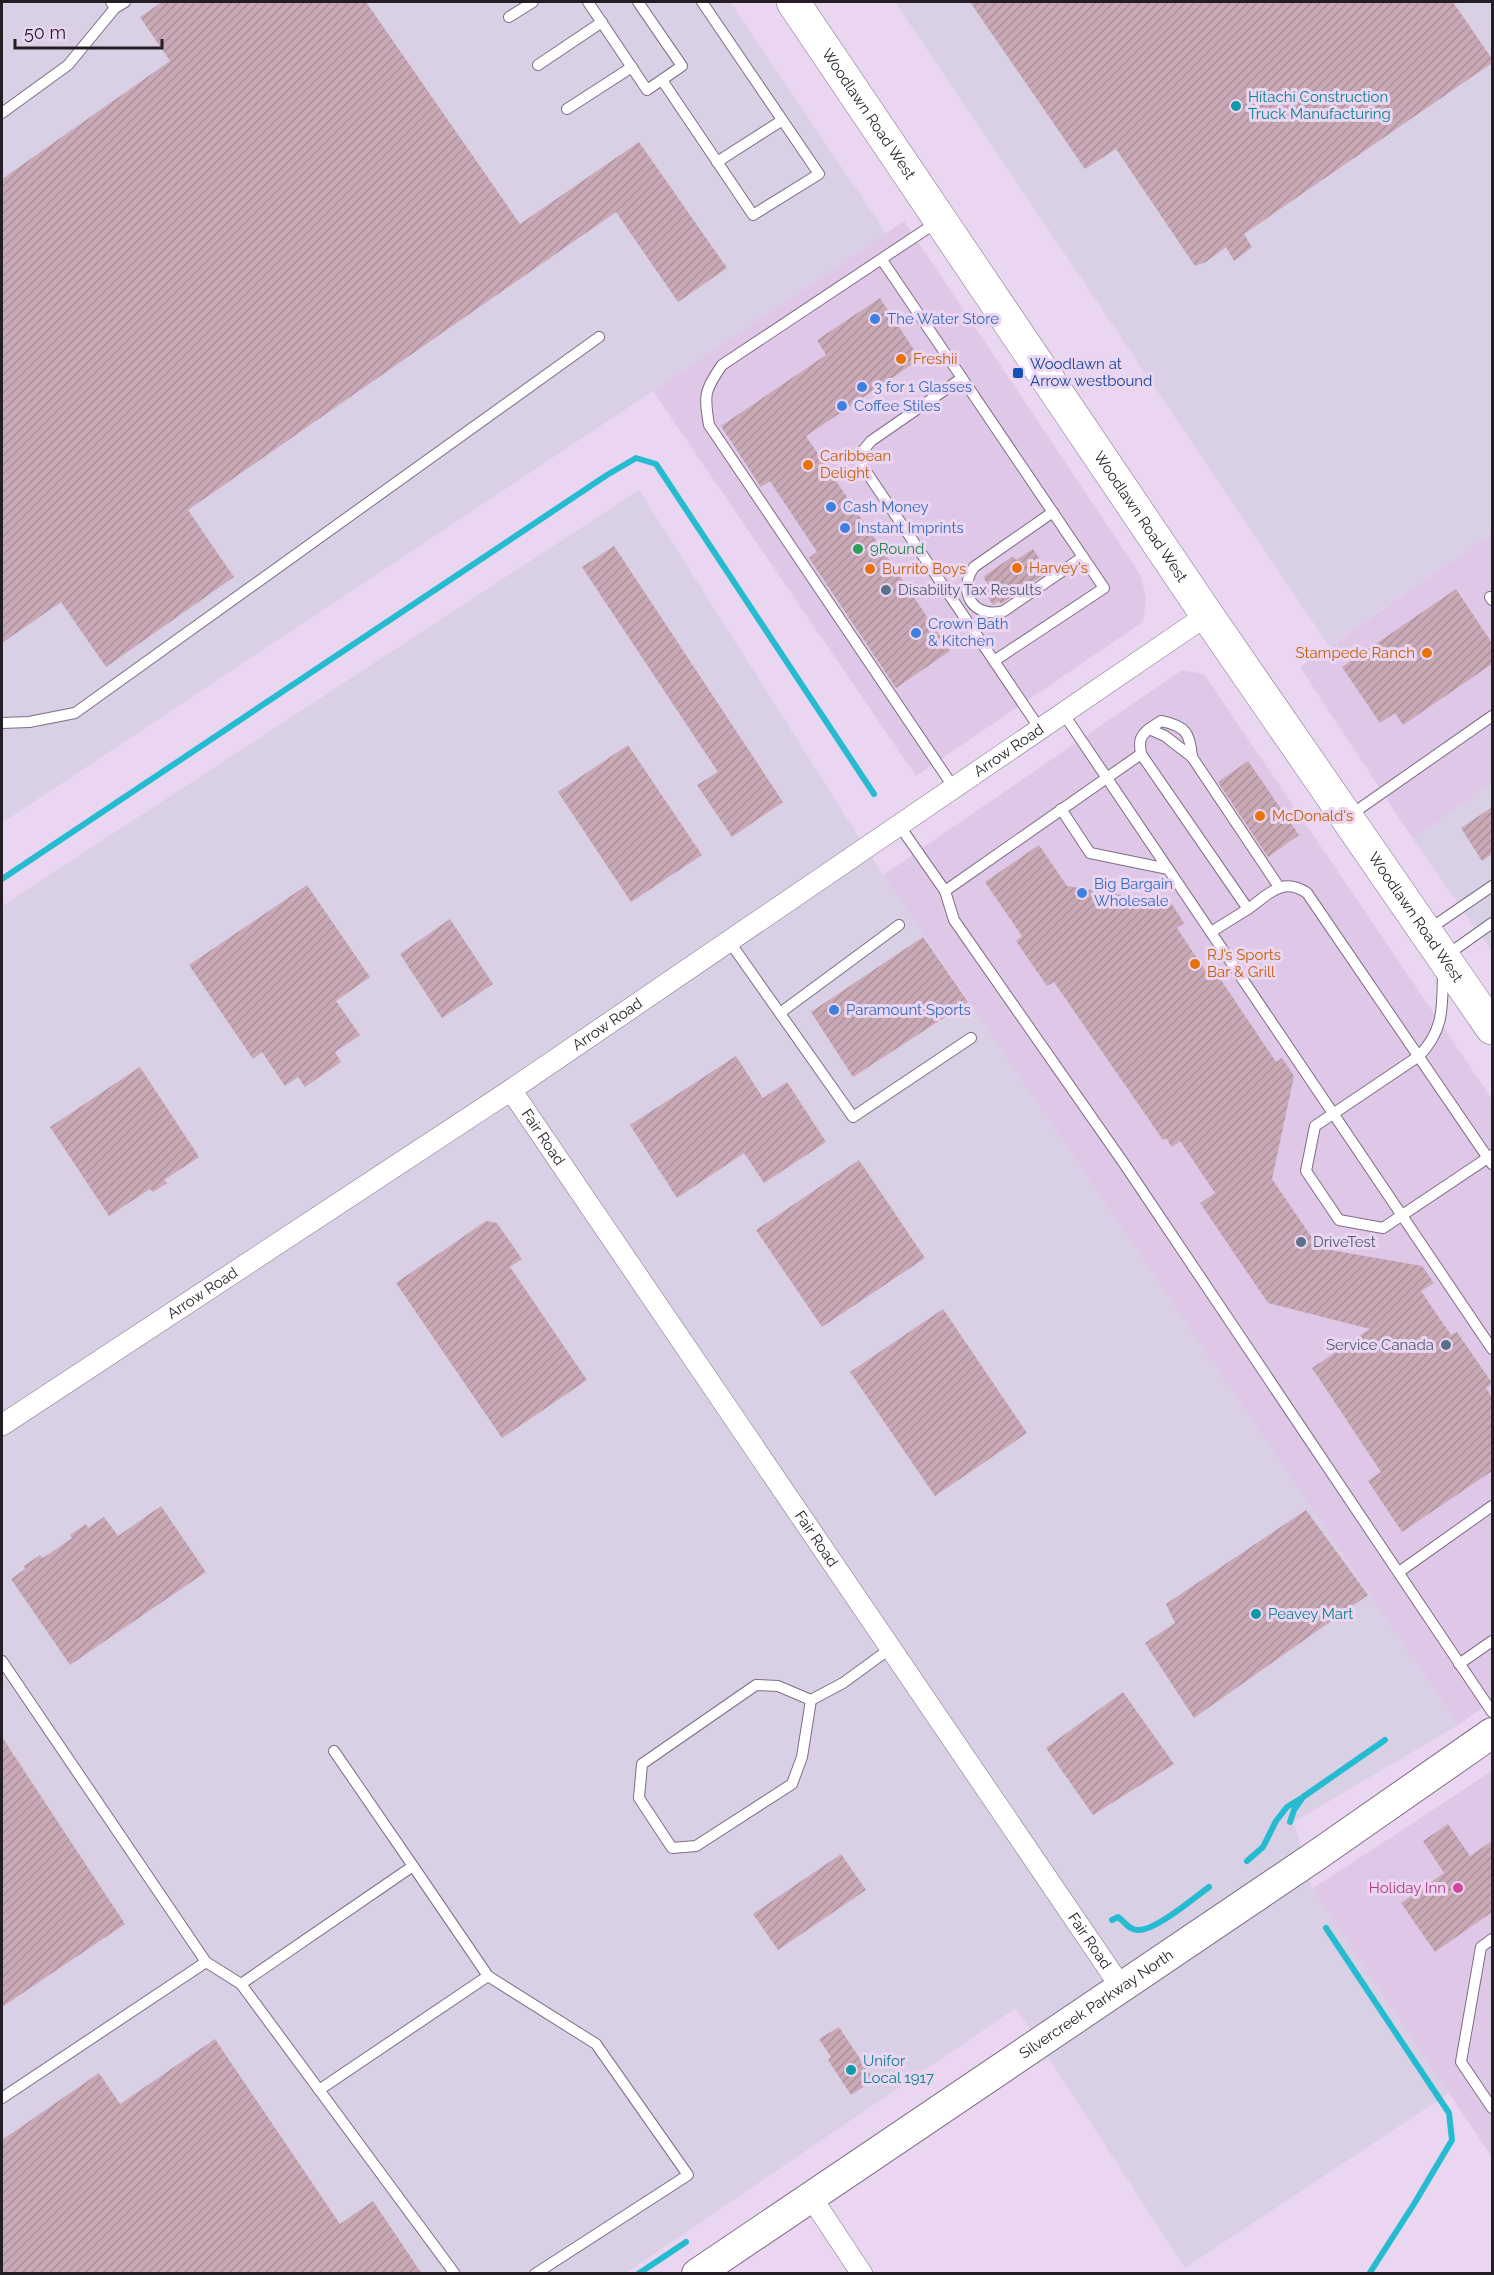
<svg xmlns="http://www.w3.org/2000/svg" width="1494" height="2275" viewBox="0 0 1494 2275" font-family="Raleway,sans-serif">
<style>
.built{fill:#dfc8e7}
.industrial{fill:#d9d0e5}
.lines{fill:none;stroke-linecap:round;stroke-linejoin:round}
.stream{stroke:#25bcd1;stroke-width:6}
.building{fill:url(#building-hatch)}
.service-casing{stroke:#7e6d84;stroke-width:12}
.minor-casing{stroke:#7e6d84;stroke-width:22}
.secondary-casing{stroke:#7e6d84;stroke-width:32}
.primary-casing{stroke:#7e6d84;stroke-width:34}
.service{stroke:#fff;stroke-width:10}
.minor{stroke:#fff;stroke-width:21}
.secondary{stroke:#fff;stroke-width:30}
.primary{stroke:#fff;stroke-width:33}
.culture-dot{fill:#0f9aa8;stroke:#ead6f1;stroke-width:2}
.shop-dot{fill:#3f7fe0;stroke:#ead6f1;stroke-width:2}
.food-dot{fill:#e8710a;stroke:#ead6f1;stroke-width:2}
.transit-dot{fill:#1a4fb4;stroke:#ead6f1;stroke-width:2}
.leisure-dot{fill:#2e9e5b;stroke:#ead6f1;stroke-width:2}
.service-dot{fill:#5c6f8a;stroke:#ead6f1;stroke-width:2}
.hotel-dot{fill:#d1479c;stroke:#ead6f1;stroke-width:2}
.labels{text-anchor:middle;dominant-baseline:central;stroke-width:6;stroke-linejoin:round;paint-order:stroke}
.culture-label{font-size:15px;fill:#0d838f;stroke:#ead6f1;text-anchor:start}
.street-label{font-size:15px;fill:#241d26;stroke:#ead6f1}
.shop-label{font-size:15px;fill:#366cbe;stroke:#ead6f1;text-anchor:start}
.food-label{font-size:15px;fill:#c56008;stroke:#ead6f1;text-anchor:start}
.transit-label{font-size:15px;fill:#164399;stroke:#ead6f1;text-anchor:start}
.leisure-label{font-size:15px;fill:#27864d;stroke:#ead6f1;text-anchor:start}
.service-label{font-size:15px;fill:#4e5e75;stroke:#ead6f1;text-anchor:start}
.hotel-label{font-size:15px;fill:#b23c85;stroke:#ead6f1;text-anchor:end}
</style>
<defs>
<pattern id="building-hatch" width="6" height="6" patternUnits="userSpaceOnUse" patternTransform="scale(1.5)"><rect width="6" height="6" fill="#c9a9b6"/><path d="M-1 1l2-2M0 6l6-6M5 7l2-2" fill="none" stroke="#ac919c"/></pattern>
</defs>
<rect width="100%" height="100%" fill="#ead6f1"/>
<!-- built -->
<g class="built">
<path d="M904,221L1141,576L1146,599L1143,622L916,776L653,391Z"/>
<path d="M1492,533V783L1413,839L1300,667Z"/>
<path d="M1182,670L1204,674L1492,1099V1701L1458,1725L883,875Z"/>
<path d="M1492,1771V2157L1312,1889Z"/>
</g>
<!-- industrial -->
<g class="industrial">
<path d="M2,2H730L886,233L653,391L2,823Z"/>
<path d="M895,2H1492V533L1329,646Z"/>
<path d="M639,490L883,875L1458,1725L1294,1822L1312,1889L1449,2093L1185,2268L1016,2008L626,2273L2,2274V906Z"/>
<path d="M1492,783V952L1413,839Z"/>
</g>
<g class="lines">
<!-- stream -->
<g class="stream">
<path d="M2,879L607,475L636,458L656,464L874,794"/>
<path d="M1290,1822L1294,1810L1303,1797L1385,1740"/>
<path d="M1247,1861L1263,1847L1276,1821L1287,1807L1300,1799"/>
<path d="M1112,1920L1118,1917C1124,1921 1129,1930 1137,1930C1154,1932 1194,1898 1209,1887"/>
<path d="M1326,1928L1449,2113L1452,2140L1414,2204L1369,2274"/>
<path d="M638,2274L686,2242"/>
</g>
</g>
<!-- building -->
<g class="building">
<path d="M162,2H366L520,224L639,142L727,268L678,302L616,212L188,510L234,577L106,667L61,602L2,643V179L170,61L140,17Z"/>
<path d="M970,2H1453L1492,59V63L1244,234L1252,247L1234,261L1226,247L1206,262L1195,266L1116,149L1085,169Z"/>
<path d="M880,298L920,359L806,436L950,651L896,688L809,558L817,552L770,481L761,487L721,426L826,355L817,340Z"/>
<path d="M614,546L783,802L732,837L697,785L718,772L582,567Z"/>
<path d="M1033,549L1048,572L1001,604L999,601L993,605L984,591L990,587L983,577L1013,556L1016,560Z"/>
<path d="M1456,589L1492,643V664L1403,725L1395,713L1380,723L1342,667Z"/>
<path d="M628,745L702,855L631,902L558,792Z"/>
<path d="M1248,761L1299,835L1268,857L1218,782Z"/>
<path d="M1492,807V854L1482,861L1461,828Z"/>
<path d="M1039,845L1067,886L1171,903L1184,923L1177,928L1204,969L1211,965L1276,1062L1282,1058L1294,1076L1272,1179L1319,1248L1422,1266L1434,1283L1421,1291L1451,1335L1457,1332L1492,1383L1486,1388L1492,1397V1471L1402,1532L1368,1481L1381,1472L1312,1368L1370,1329L1268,1303L1200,1203L1215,1193L1180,1141L1172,1147L1166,1138L1163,1140L1054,982L1047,986L1016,941L1022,936L985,882Z"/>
<path d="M307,885L370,977L336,1001L360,1035L335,1052L341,1062L305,1087L298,1077L285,1086L262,1052L253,1059L189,965Z"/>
<path d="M450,919L493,984L442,1018L400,954Z"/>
<path d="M923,937L968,1002L853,1077L811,1012Z"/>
<path d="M736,1056L763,1098L787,1082L826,1142L764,1183L744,1153L677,1198L630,1125Z"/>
<path d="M140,1067L199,1157L164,1180L167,1183L153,1192L150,1189L109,1216L50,1127Z"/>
<path d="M859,1160L925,1258L822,1327L756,1230Z"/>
<path d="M486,1221L497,1223L522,1259L510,1267L587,1380L502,1438L396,1283Z"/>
<path d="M943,1309L1027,1433L935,1496L850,1372Z"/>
<path d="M161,1506L206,1572L70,1665L11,1579L25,1569L24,1566L40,1555L43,1558L72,1538L70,1535L86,1524L88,1528L104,1517L118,1536Z"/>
<path d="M1306,1510L1368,1595L1194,1718L1145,1643L1175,1623L1166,1604Z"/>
<path d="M1123,1692L1174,1764L1093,1815L1046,1748Z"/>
<path d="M2,1737L125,1924L2,2007Z"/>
<path d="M1448,1824L1470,1856L1492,1841V1912L1435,1952L1401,1903L1444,1873L1423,1841Z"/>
<path d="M841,1854L866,1890L778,1950L753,1914Z"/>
<path d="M839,2027L874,2080L851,2095L828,2060L831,2057L819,2039Z"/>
<path d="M215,2039L340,2224L373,2201L422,2274H2V2140L99,2073L120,2104Z"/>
</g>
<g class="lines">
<defs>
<g id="service">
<path d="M111,2L115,8L125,2"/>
<path d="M588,2L647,90L682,66L638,2"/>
<path d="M509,17L533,2"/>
<path d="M538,65L602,22"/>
<path d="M662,80L753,215L819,174L702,2"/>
<path d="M567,109L632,67"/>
<path d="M2,113L68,65L115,8"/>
<path d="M717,162L781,121"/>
<path d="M937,222L722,365C704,391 704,395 709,425L954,788"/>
<path d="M882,260L962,378L871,441L861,453L863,467L1040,729"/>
<path d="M962,378L1104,588L994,661"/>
<path d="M1053,512L974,567C957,592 973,619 1004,611L1083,557"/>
<path d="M1490,597L1492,600"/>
<path d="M1063,713L1492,1349"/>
<path d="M2,723L29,722L75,713L599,337"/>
<path d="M1149,729L1161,721C1186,726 1190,733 1192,757"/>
<path d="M1141,754C1139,742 1139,737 1149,729L1165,736L1192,757L1279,887"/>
<path d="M1061,809L1090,853L1168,869"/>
<path d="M1349,816L1492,716"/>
<path d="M899,825L945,891L954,920L1125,1165L1492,1712"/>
<path d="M945,891L1141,754L1248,909L1211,932"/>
<path d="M1248,909C1268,895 1282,876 1307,893L1492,1164"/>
<path d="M1428,930L1492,886"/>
<path d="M729,941L853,1117L971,1038"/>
<path d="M1447,955L1492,923"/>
<path d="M1443,972C1442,1006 1445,1029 1419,1056L1315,1126L1306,1171L1339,1220L1383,1228L1492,1155"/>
<path d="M780,1013L899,925"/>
<path d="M1399,1572L1492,1506"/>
<path d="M2,1661L206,1962L241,1984L455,2274"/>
<path d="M1459,1664L1492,1641"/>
<path d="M811,1700L778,1686L756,1685L642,1764L639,1798L672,1848L696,1846L792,1784L802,1757L811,1700L843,1683L891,1648"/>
<path d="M334,1751L413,1866"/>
<path d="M1492,1939L1481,1947L1461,2062L1492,2108"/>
<path d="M241,1984L413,1866L488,1976"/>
<path d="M319,2090L488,1976L596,2044L688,2175L535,2274"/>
<path d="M2,2098L206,1962"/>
</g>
<g id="minor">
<path id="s1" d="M511,1090L1121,1987"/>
<path id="s2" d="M2,1425L511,1090L1207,615"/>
<path d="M811,2197L862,2274"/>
</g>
<g id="secondary">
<path id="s3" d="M697,2274L1317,1855L1492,1733"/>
</g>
<g id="primary">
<path id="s4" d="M793,2L1207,615L1492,1028"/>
</g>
</defs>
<!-- service casing -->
<use href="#service" class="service-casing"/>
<!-- minor casing -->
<use href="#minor" class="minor-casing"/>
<!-- secondary casing -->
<use href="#secondary" class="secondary-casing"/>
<!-- primary casing -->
<use href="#primary" class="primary-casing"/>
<!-- service -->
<use href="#service" class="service"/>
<!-- minor -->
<use href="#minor" class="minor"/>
<!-- secondary -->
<use href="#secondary" class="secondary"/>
<!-- primary -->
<use href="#primary" class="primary"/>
</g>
<!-- markers -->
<g class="culture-dot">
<circle cx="1236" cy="106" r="6"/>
<circle cx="1256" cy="1614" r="6"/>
<circle cx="851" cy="2070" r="6"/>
</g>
<g class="shop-dot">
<circle cx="875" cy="319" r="6"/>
<circle cx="862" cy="387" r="6"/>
<circle cx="842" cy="406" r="6"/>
<circle cx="831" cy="507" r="6"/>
<circle cx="845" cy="528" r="6"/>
<circle cx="916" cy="633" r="6"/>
<circle cx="1082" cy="893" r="6"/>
<circle cx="834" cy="1010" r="6"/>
</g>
<g class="food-dot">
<circle cx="901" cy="359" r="6"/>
<circle cx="808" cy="465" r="6"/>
<circle cx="1017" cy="568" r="6"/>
<circle cx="870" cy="569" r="6"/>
<circle cx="1427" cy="653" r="6"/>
<circle cx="1260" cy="816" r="6"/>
<circle cx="1195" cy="964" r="6"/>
</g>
<rect class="transit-dot" x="1012" y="367" width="12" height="12" rx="3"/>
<circle class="leisure-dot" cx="858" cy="549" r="6"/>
<g class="service-dot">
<circle cx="886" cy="590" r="6"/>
<circle cx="1301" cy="1242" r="6"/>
<circle cx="1446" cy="1345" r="6"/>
</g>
<circle class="hotel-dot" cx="1458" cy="1888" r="6"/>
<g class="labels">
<!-- culture labels -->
<g class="culture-label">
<text x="1248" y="97">Hitachi Construction<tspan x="1248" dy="17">Truck Manufacturing</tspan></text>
<text x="1268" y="1614">Peavey Mart</text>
<text x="863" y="2061">Unifor<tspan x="863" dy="17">Local 1917</tspan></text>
</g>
<!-- street labels -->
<g class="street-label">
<text stroke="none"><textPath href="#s4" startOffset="135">Woodlawn Road West</textPath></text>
<text stroke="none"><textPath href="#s4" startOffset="621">Woodlawn Road West</textPath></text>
<text stroke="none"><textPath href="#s2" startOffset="1212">Arrow Road</textPath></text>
<text stroke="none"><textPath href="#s4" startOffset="1107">Woodlawn Road West</textPath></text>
<text stroke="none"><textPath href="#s2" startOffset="726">Arrow Road</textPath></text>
<text stroke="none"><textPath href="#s1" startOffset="57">Fair Road</textPath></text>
<text stroke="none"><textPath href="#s2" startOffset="240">Arrow Road</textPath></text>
<text stroke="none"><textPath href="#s1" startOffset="543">Fair Road</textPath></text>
<text stroke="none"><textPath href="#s1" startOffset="1029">Fair Road</textPath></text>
<text stroke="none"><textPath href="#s3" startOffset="482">Silvercreek Parkway North</textPath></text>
</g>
<!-- shop labels -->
<g class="shop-label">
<text x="887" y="319">The Water Store</text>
<text x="874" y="387">3 for 1 Glasses</text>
<text x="854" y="406">Coffee Stiles</text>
<text x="843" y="507">Cash Money</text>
<text x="857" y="528">Instant Imprints</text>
<text x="928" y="624">Crown Bath<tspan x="928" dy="17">&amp; Kitchen</tspan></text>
<text x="1094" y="884">Big Bargain<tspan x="1094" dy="17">Wholesale</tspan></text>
<text x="846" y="1010">Paramount Sports</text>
</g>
<!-- food labels -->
<g class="food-label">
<text x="913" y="359">Freshii</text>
<text x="820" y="456">Caribbean<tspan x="820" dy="17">Delight</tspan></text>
<text x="1029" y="568">Harvey's</text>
<text x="882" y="569">Burrito Boys</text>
<text x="1415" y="653" text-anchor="end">Stampede Ranch</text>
<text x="1272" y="816">McDonald's</text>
<text x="1207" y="955">RJ’s Sports<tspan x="1207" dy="17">Bar &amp; Grill</tspan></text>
</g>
<!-- transit labels -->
<g class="transit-label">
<text x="1030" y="364">Woodlawn at<tspan x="1030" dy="17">Arrow westbound</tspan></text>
</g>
<!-- leisure labels -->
<g class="leisure-label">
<text x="870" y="549">9Round</text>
</g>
<!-- service labels -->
<g class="service-label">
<text x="898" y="590">Disability Tax Results</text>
<text x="1313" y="1242">DriveTest</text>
<text x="1434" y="1345" text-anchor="end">Service Canada</text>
</g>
<!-- hotel labels -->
<g class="hotel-label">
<text x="1446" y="1888">Holiday Inn</text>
</g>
</g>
<!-- border -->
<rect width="1494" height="2275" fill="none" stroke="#241d26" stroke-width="6"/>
<!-- scale -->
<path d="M15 39v9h147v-9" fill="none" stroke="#241d26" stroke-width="3"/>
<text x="24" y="39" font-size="18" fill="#241d26" stroke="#ead6f1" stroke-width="4.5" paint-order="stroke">50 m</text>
</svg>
